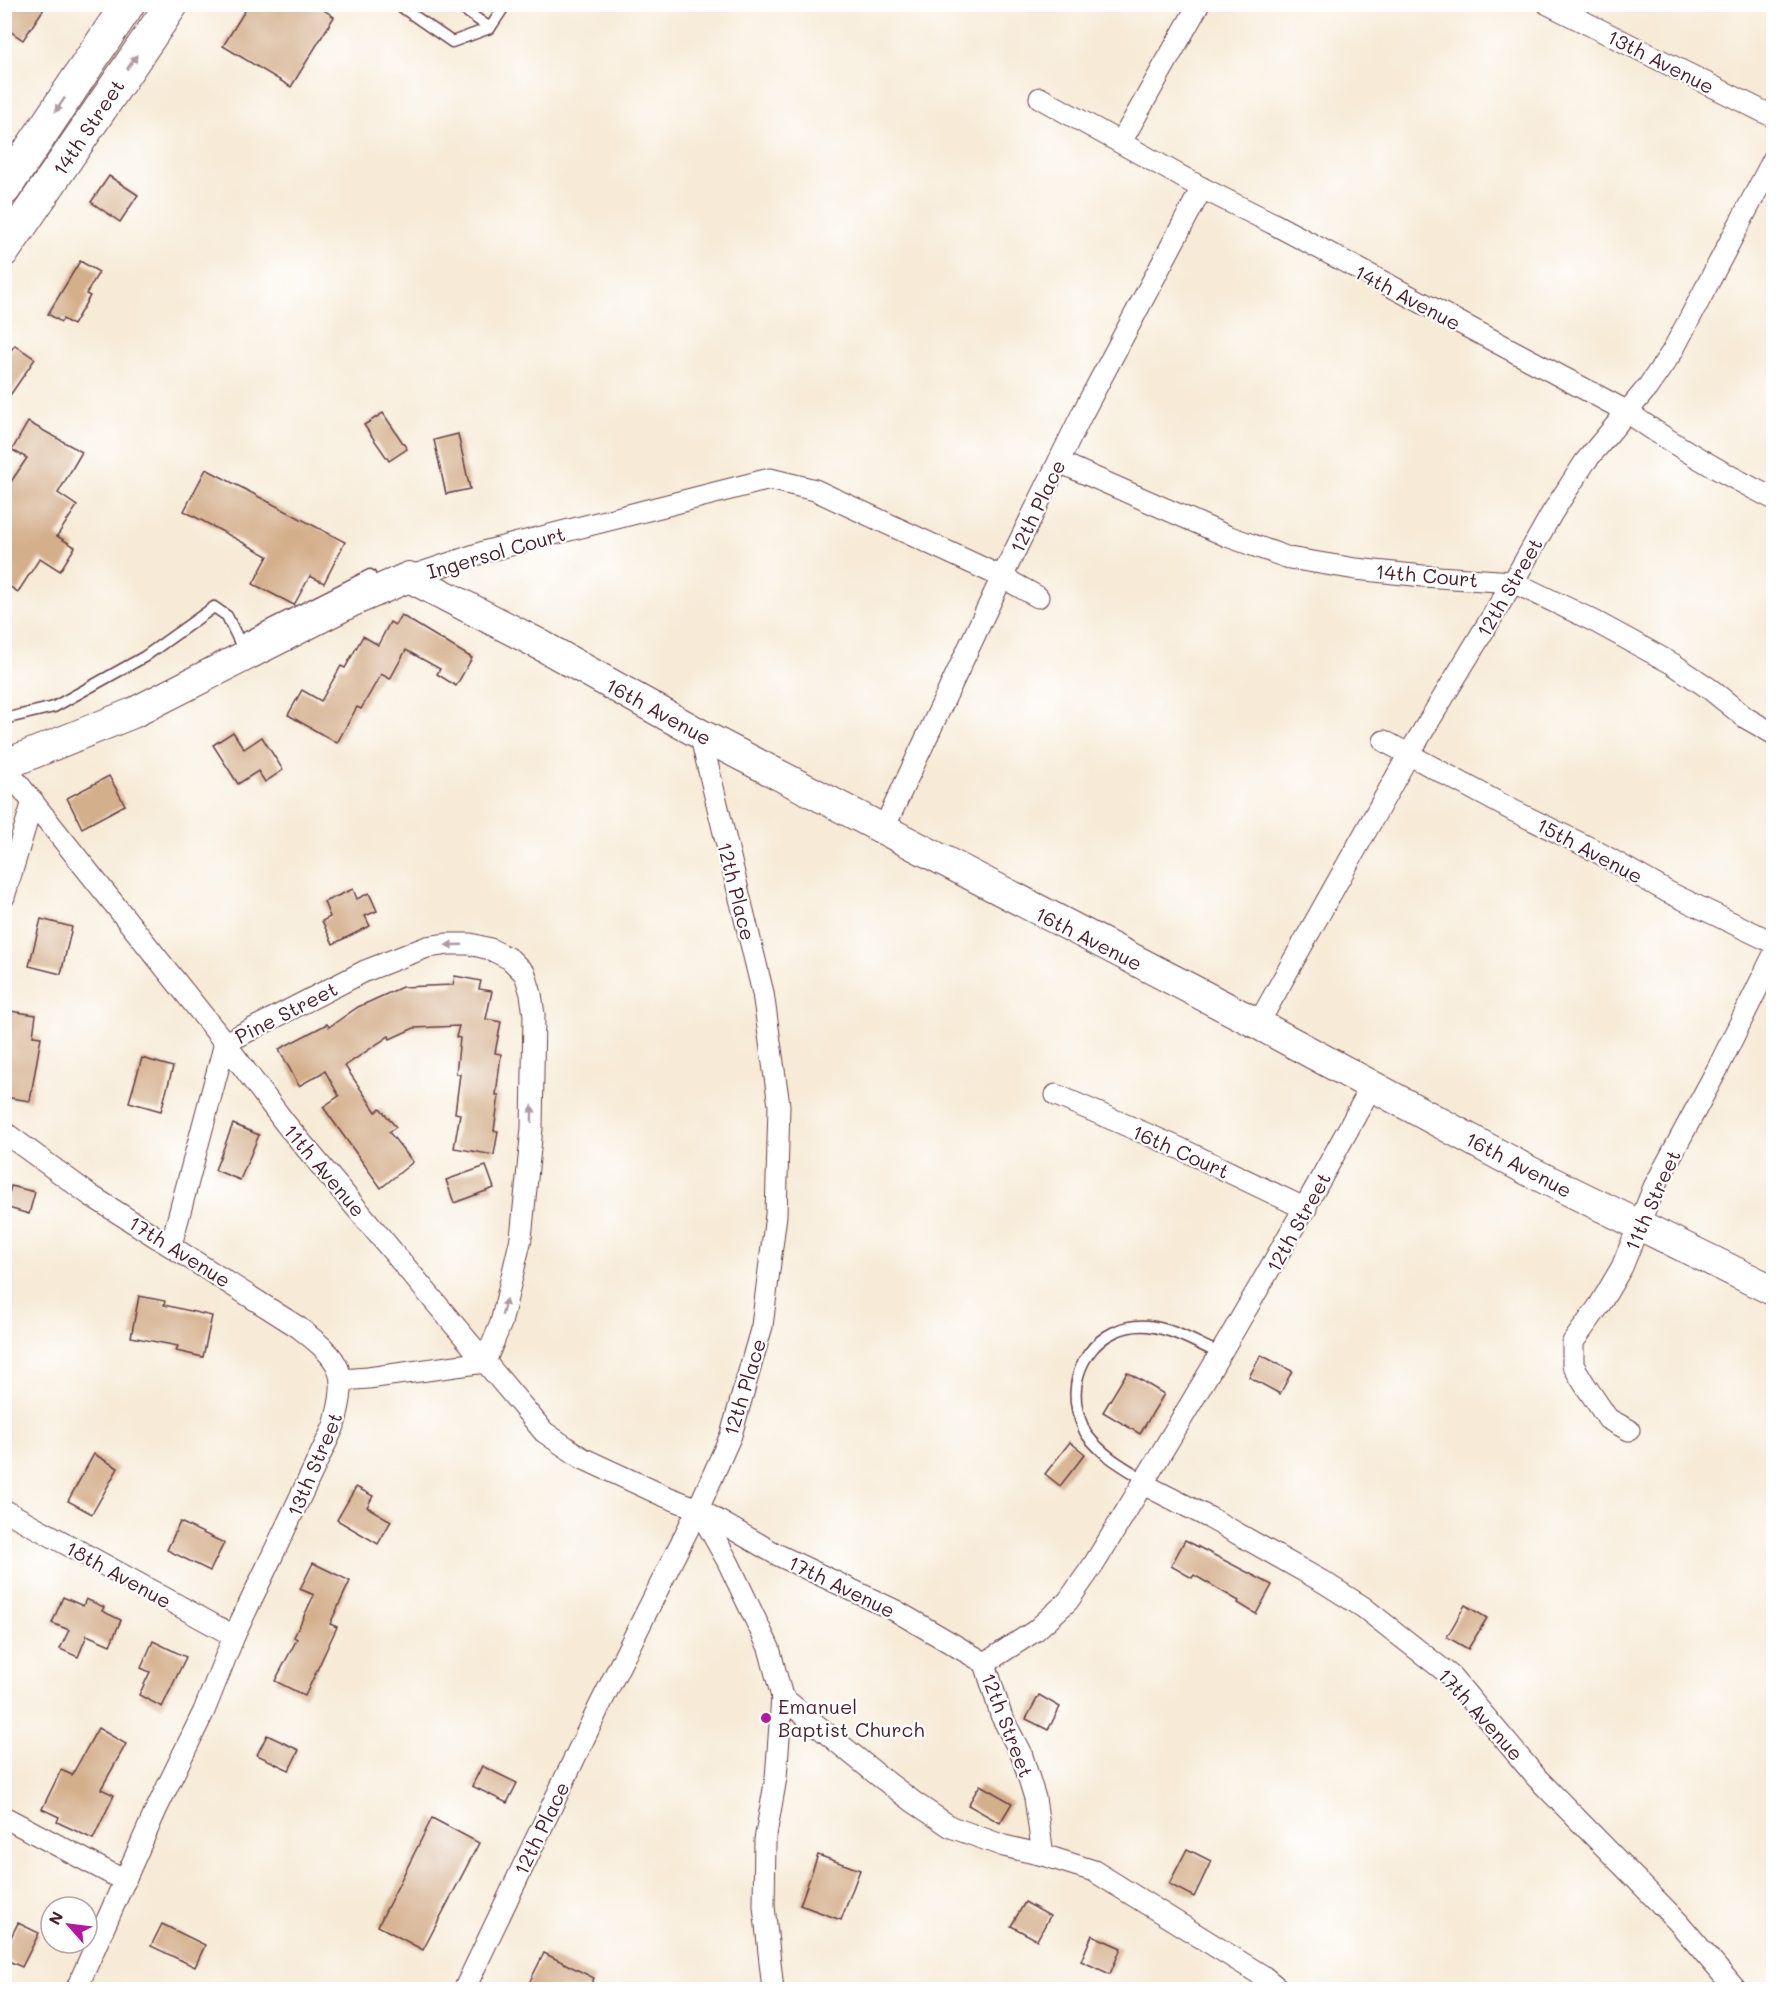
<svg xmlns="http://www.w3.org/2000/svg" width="1778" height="1994" viewBox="0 0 1778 1994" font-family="Mali,sans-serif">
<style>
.building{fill:#d4af8b}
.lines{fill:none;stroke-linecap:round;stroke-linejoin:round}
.lane-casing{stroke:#643e45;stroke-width:13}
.street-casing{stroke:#643e45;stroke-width:23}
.secondary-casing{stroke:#643e45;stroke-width:32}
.primary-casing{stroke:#643e45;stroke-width:35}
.lane{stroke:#fff;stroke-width:10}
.street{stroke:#fff;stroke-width:21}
.secondary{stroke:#fff;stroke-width:30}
.primary{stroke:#fff;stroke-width:33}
.oneway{fill:#ae9aa0}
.poi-dot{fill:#b5179e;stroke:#fff;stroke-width:2}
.labels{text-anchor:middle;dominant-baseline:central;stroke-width:4.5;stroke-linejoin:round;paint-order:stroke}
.street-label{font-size:20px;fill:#4a1f2b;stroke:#fff}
.poi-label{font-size:20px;fill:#4a1f2b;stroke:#fff;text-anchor:start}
</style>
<rect width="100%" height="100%" fill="#fff"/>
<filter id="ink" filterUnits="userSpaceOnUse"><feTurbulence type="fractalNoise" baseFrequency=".0167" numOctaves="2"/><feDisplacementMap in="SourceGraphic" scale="12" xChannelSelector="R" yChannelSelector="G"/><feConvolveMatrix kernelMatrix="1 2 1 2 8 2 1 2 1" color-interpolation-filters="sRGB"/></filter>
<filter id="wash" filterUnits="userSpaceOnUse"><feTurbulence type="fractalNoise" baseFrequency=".008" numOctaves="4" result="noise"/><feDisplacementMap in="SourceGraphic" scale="24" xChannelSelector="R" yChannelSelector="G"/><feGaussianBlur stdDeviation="1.35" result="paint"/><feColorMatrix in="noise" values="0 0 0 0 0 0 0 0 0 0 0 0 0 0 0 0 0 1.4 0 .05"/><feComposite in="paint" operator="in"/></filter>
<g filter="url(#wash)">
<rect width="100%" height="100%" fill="#f7ebd7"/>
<g id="blocks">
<!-- building -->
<g class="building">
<path d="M4,4H47L23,40L4,27Z"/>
<path d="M249,4H315L334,17L291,87L223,46Z"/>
<path d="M109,176L138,195L120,222L91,202Z"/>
<path d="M80,261L99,272L86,294L90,296L73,325L63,319L61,322L48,314Z"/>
<path d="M15,345L35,359L4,404V359Z"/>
<path d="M383,413L407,449L389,461L364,425Z"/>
<path d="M28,422L82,452L58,493L77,506L57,536L75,547L60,571L40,558L18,592L4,583V492L27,458L12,450Z"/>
<path d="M458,434L470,489L446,494L434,440Z"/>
<path d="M206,469L345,542L324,583L310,576L294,605L253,584L268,556L184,511Z"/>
<path d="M401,615L472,658L456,686L437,674L440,669L406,650L390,679L381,674L361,709L357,707L337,743L288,715L302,690L321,701L341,666L345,668L363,636L378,645L390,622L395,625Z"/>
<path d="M233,732L244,749L262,737L283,770L265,782L258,771L238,784L213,745Z"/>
<path d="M109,776L125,805L82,828L67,798Z"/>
<path d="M353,889L357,899L369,893L377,911L365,916L370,926L333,944L322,921L330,917L324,902Z"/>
<path d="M41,919L72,927L61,974L29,966Z"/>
<path d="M455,976L481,981L479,989L492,991L486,1019L501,1022L495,1053L501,1054L496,1095H499L494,1131H498L494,1155L454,1148L460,1114L455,1113L460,1074H456L460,1038L456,1037L459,1026L414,1028L390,1039L389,1036L345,1066L376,1112L380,1108L396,1127L389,1132L413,1162L381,1188L323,1107L339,1096L325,1071L299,1086L279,1049L327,1024L329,1027L358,1007L402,987L453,985Z"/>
<path d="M10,1011L36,1015L33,1036L41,1037L30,1101L4,1097V1024H8Z"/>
<path d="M142,1058L173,1067L161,1111L129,1102Z"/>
<path d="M233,1124L259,1135L240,1180L215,1170Z"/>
<path d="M486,1166L494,1188L454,1203L446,1180Z"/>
<path d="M11,1186L35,1192L29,1214L5,1207Z"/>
<path d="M139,1296L165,1301L164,1305L212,1316L203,1357L176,1351L178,1346L131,1337Z"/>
<path d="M1261,1355L1292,1371L1280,1394L1249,1377Z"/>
<path d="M1127,1372L1164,1394L1140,1434L1103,1412Z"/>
<path d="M1070,1442L1085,1454L1060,1486L1045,1474Z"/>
<path d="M94,1454L118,1468L92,1514L68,1501Z"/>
<path d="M356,1487L373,1496L367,1507L391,1521L378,1544L337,1520Z"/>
<path d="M180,1522L224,1543L210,1571L167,1550Z"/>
<path d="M1185,1540L1272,1585L1256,1614L1238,1603L1239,1601L1194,1575L1192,1578L1171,1566Z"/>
<path d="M313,1563L350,1581L330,1624L337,1627L305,1696L275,1681L297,1639L294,1637L314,1595L300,1589Z"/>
<path d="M63,1597L83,1606L86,1599L104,1607L102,1611L121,1620L110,1645L87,1635L78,1657L60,1649L69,1630L52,1623Z"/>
<path d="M1465,1605L1487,1618L1468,1649L1447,1637Z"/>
<path d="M153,1641L186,1657L162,1707L139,1695L150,1672L141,1668Z"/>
<path d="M1039,1695L1060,1707L1048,1730L1026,1719Z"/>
<path d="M98,1728L126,1744L101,1789L114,1795L93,1839L57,1822L59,1817L42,1809L61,1770L72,1775Z"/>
<path d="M267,1735L299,1750L289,1770L257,1755Z"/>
<path d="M482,1766L517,1783L507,1803L472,1786Z"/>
<path d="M980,1785L1012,1803L1000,1823L968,1805Z"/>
<path d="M432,1818L479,1843L423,1950L378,1926Z"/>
<path d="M1187,1849L1211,1861L1194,1897L1169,1884Z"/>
<path d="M818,1855L860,1870L841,1920L800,1905Z"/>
<path d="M1025,1902L1050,1916L1037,1940L1011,1926Z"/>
<path d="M18,1923L39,1933L22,1967L4,1959V1951Z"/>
<path d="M162,1924L205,1945L195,1967L151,1946Z"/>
<path d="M1092,1935L1121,1948L1110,1974L1081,1961Z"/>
<path d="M544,1953L594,1978L589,1989H526Z"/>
</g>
</g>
</g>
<g filter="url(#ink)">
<use href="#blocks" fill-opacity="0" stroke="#643e45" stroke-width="1.5"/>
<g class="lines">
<defs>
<g id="lane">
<path d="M397,4L452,42L490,28L506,4"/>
<path d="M456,4L490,28"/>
<path d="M239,641L370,575"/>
<path d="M4,719L54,707L144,657L214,607L227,616L245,653"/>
<path d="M1145,1480C1124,1467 1103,1456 1087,1435C1084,1431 1082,1424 1080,1419C1063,1373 1097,1322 1148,1326C1174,1329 1198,1344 1221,1354"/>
</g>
<g id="street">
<path d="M1548,4L1774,117"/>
<path d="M1040,98L1202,188L1272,223L1626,411C1673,445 1722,473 1774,499"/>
<path d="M1121,142L1199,4"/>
<path d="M1059,462L1227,536L1289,558L1356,569L1423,576L1513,582L1594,621L1673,664L1710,689L1746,718L1774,734"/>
<path d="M409,577L487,551L770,479L815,490L1002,577L1038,597"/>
<path d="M1384,741L1512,810L1592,849L1668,892L1774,943"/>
<path d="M4,766L225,1043L285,1123L544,1432L582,1458L662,1495L698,1509L776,1554L896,1611L985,1663"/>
<path d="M883,830L1002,577L1082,414L1202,188"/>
<path d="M4,897L33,801"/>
<path d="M1258,1024L1409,754L1513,582L1552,513L1585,462L1647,388L1672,352L1774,158"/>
<path d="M1056,1095L1179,1148L1306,1209"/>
<path d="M4,1132L90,1195L298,1327C342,1361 349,1371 334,1426L234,1636L204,1711L156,1810L76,1990"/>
<path d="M171,1245L225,1043L365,971L427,947L448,944H470L490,949L510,959L525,974L531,994L534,1015L532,1128L521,1238L501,1323L485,1362"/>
<path d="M342,1380L368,1378L485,1362"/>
<path d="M1629,1430L1608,1419L1585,1385L1573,1365V1342L1599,1306L1622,1267L1654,1187L1718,1068L1774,954"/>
<path d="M1143,1484L1210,1518L1325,1583L1363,1607L1451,1676L1537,1778L1678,1922L1736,1990"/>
<path d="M4,1510L234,1636"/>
<path d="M699,1510L728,1562L769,1648L782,1697L879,1776L915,1803L951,1827L1004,1846L1043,1855L1094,1871L1263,1976L1280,1990"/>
<path d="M985,1663L1035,1631L1068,1601L1094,1564C1190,1407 1284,1249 1371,1087"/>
<path d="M985,1663L1001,1715L1022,1756L1035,1798L1043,1855"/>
<path d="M4,1817L125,1881"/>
<path d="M464,1990L599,1707L698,1509L731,1435L762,1326L776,1215L779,1105L763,993L700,734"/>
<path d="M773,1990L764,1906L765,1840L776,1778L782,1697"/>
</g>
<path id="secondary" d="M4,765L133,713L353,601L409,577L539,644L700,734L1258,1024L1529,1171L1774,1291"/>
<g id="primary">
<path d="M4,189L128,4"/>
<path d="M4,250L172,4"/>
</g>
</defs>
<!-- lane casing -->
<use href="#lane" class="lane-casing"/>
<!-- street casing -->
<use href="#street" class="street-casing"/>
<!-- secondary casing -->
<use href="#secondary" class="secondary-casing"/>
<!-- primary casing -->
<use href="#primary" class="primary-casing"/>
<!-- lane -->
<use href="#lane" class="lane"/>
<!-- street -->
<use href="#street" class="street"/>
<!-- secondary -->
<use href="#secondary" class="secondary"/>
<!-- primary -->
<use href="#primary" class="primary"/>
</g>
<!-- one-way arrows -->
<defs><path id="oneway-solid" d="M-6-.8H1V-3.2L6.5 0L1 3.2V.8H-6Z" transform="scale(1.5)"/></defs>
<g class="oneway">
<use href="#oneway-solid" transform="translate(132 62) rotate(-55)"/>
<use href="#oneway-solid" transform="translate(60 105) rotate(124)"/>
<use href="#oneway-solid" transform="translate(454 945) rotate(178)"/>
<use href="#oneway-solid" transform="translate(532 1114) rotate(-89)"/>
<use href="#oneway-solid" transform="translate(504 1307) rotate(-76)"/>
</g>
</g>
<!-- markers -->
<circle class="poi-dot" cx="766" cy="1718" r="6"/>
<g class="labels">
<!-- street labels -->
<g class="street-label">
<text transform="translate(1661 61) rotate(27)">13th Avenue</text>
<text transform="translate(88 127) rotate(-56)">14th Street</text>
<text transform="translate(1408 297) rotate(28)">14th Avenue</text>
<text transform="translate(1037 506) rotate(-64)">12th Place</text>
<text transform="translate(496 552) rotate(-16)">Ingersol Court</text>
<text transform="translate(1427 575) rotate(5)">14th Court</text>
<text transform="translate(1509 587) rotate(-60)">12th Street</text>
<text transform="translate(659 711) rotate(29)">16th Avenue</text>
<text transform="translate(1590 850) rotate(28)">15th Avenue</text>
<text transform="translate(737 891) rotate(76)">12th Place</text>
<text transform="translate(1089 938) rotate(27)">16th Avenue</text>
<text transform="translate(286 1012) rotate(-27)">Pine Street</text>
<text transform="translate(1181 1151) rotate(24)">16th Court</text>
<text transform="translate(1519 1164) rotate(28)">16th Avenue</text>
<text transform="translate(325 1170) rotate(50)">11th Avenue</text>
<text transform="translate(1652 1200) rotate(-66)">11th Street</text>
<text transform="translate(1298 1222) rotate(-61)">12th Street</text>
<text transform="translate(180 1251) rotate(32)">17th Avenue</text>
<text transform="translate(744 1387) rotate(-73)">12th Place</text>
<text transform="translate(314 1464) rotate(-67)">13th Street</text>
<text transform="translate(119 1574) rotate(29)">18th Avenue</text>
<text transform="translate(842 1586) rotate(26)">17th Avenue</text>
<text transform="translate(1481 1714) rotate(48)">17th Avenue</text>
<text transform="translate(1008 1725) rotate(69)">12th Street</text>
<text transform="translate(541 1828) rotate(-64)">12th Place</text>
</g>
<!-- poi labels -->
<g class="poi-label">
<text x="778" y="1706">Emanuel<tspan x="778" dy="23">Baptist Church</tspan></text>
</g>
</g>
<!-- margin -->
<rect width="1778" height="1994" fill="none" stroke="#fff" stroke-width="24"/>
<!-- north arrow -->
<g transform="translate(69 1925) rotate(298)"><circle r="28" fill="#ffffff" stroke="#b7a5aa" stroke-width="1.5"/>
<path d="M0-4.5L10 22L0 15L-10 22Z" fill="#b5179e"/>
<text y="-9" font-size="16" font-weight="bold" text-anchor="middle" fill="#4a1f2b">N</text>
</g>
</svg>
